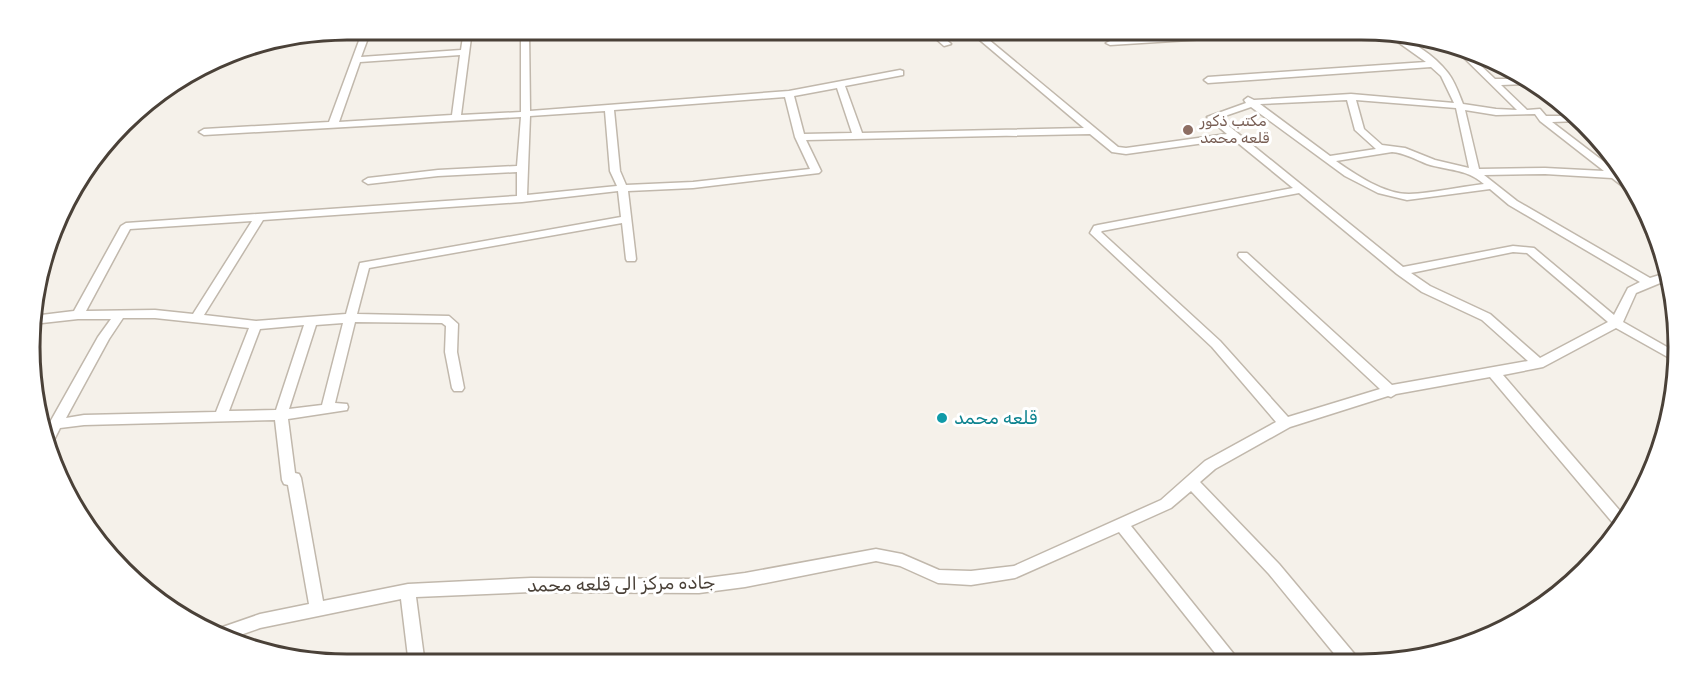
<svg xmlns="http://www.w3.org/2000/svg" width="1708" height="695" viewBox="0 0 1708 695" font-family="Rubik,Vazirmatn,sans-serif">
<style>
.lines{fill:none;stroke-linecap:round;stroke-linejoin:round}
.minor-casing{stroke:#c1b8ac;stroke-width:3}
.minor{fill:#fff;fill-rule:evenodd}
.education-dot{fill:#8d6e63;stroke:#fff;stroke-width:2}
.culture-dot{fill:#0f9aa8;stroke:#fff;stroke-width:2}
.labels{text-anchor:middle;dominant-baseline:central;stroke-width:6;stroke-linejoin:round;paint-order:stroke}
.far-education-label{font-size:15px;fill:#785e54;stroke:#fff;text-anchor:start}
.culture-label{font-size:18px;fill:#0d838f;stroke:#fff;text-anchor:start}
.street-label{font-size:18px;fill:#4a4138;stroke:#fff}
.rim{fill:none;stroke:#4a4138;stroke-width:3}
</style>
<rect width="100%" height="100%" fill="#f5f1ea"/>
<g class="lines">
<defs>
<g id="minor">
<path d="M363,30H371L361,57L461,50L464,30H472L461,115L521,112V30H529L530,111L789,91L900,70L903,71V75L845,86L862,133L1084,128L968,30H977L1118,147L1126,148L1227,134L1207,117L1246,103L1244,100L1248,97L1254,100L1351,94L1454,103L1441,76L1431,67L1208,83L1204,80L1208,77L1426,62L1388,35C1410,38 1435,56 1448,73C1455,82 1459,94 1463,104L1496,109L1517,110L1452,46L1461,47L1495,79H1519L1526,84L1501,85L1527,110L1540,109L1546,116H1576L1579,121L1552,122L1620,174L1631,188H1625L1612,178L1545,174L1484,175L1517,201L1650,278L1663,274L1665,281L1636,293L1623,322L1674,351L1673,360L1616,328L1543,367L1503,375L1627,519L1618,529L1490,377L1396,394L1391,397L1388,396L1290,427L1215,469L1200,482L1279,564L1357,657L1359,662H1341L1269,574L1191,491L1171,508L1131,526L1241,663H1223L1119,532L1015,578L971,585L938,583L900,566L876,561L745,587L699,593L531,592L416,597L425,665H409L401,599L260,628L229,639L214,630L260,614L309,604L288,485L284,484L282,480L275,420L84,425L60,428L53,442L50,443L45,431L49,424L98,337L111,319H78L33,324V316L74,311L121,226L126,223L517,196V172L438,176L368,184L363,181L368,178L438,170L517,166L521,117L204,135L199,132L204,129L329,122ZM460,55L452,115L339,122L360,62ZM837,88L852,133L804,134L794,96ZM785,97L795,137L810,169L693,182L626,185L620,171L614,110ZM1347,100L1355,130L1376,149L1330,156L1260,104ZM1356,100L1456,108L1469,168L1435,160L1405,148L1382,145L1364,129ZM1251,107L1345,176L1378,193L1407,200L1490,189L1509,205L1640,282L1628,288L1614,315L1534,248L1513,246L1403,267L1219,118ZM1465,110L1496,115L1535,114L1540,121L1604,171L1545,168L1479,169ZM605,111L610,171L617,186L527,195L530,116ZM1090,134L1112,152L1126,154L1233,139L1293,188L1098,225L1094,226L1090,233L1212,347L1276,422L1205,461L1161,500L1014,566L971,571L939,570L902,554L876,549L745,573L699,579L531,578L408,584L323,601L301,478L299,474L295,473L288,419L347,410L348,407L347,404L335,403L355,322L442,323L446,326L445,352L452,388L454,391H462L464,388L457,352L458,324L449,316L357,314L369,268L622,223L626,259L627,261H635L636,259L628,191L693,188L819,173L821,171L806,140ZM1392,152C1404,153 1415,159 1427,164C1449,171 1465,168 1484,184C1459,187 1433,193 1409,194C1384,194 1356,175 1336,161ZM618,191L621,217L360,263L346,314L256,321L204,315L263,220L522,202ZM1299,193L1397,274L1422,292L1482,320L1528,361L1392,385L1247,253H1239L1238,255L1239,257L1380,389L1288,417L1220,341L1101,232L1102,231ZM252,221L193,314L155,310L86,311L130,229ZM1513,252L1527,253L1608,322L1540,358L1490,314L1430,286L1411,273ZM123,318H155L249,328L216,412L84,415L66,418L109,339ZM343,323L322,405L289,409L316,325ZM304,325L276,410L229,411L260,329Z"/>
<path d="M926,30H935L951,44L944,46Z"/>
<path d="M1277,30H1319L1315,32L1110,45L1106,43L1110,41Z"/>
</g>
</defs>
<!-- minor casing -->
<use href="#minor" class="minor-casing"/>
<!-- minor -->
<use href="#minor" class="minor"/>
</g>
<!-- markers -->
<circle class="education-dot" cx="1188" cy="130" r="6"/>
<circle class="culture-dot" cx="942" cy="418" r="6"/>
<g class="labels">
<!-- far-education labels -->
<g class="far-education-label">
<text x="1200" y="121">مکتب ذکور<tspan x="1200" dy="17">قلعه محمد</tspan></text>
</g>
<!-- culture labels -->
<g class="culture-label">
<text x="954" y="418">قلعه محمد</text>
</g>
<!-- street labels -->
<g class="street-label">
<text transform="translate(621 584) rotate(-1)">جاده مرکز الی قلعه محمد</text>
</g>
</g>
<!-- crop -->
<path d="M0 0H1708V695H0ZM347 40H1361A307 307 0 0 1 1668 347V347A307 307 0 0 1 1361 654H347A307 307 0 0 1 40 347V347A307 307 0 0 1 347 40Z" fill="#fff" fill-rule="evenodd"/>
<path class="rim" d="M347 40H1361A307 307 0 0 1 1668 347V347A307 307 0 0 1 1361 654H347A307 307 0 0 1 40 347V347A307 307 0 0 1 347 40Z"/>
</svg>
